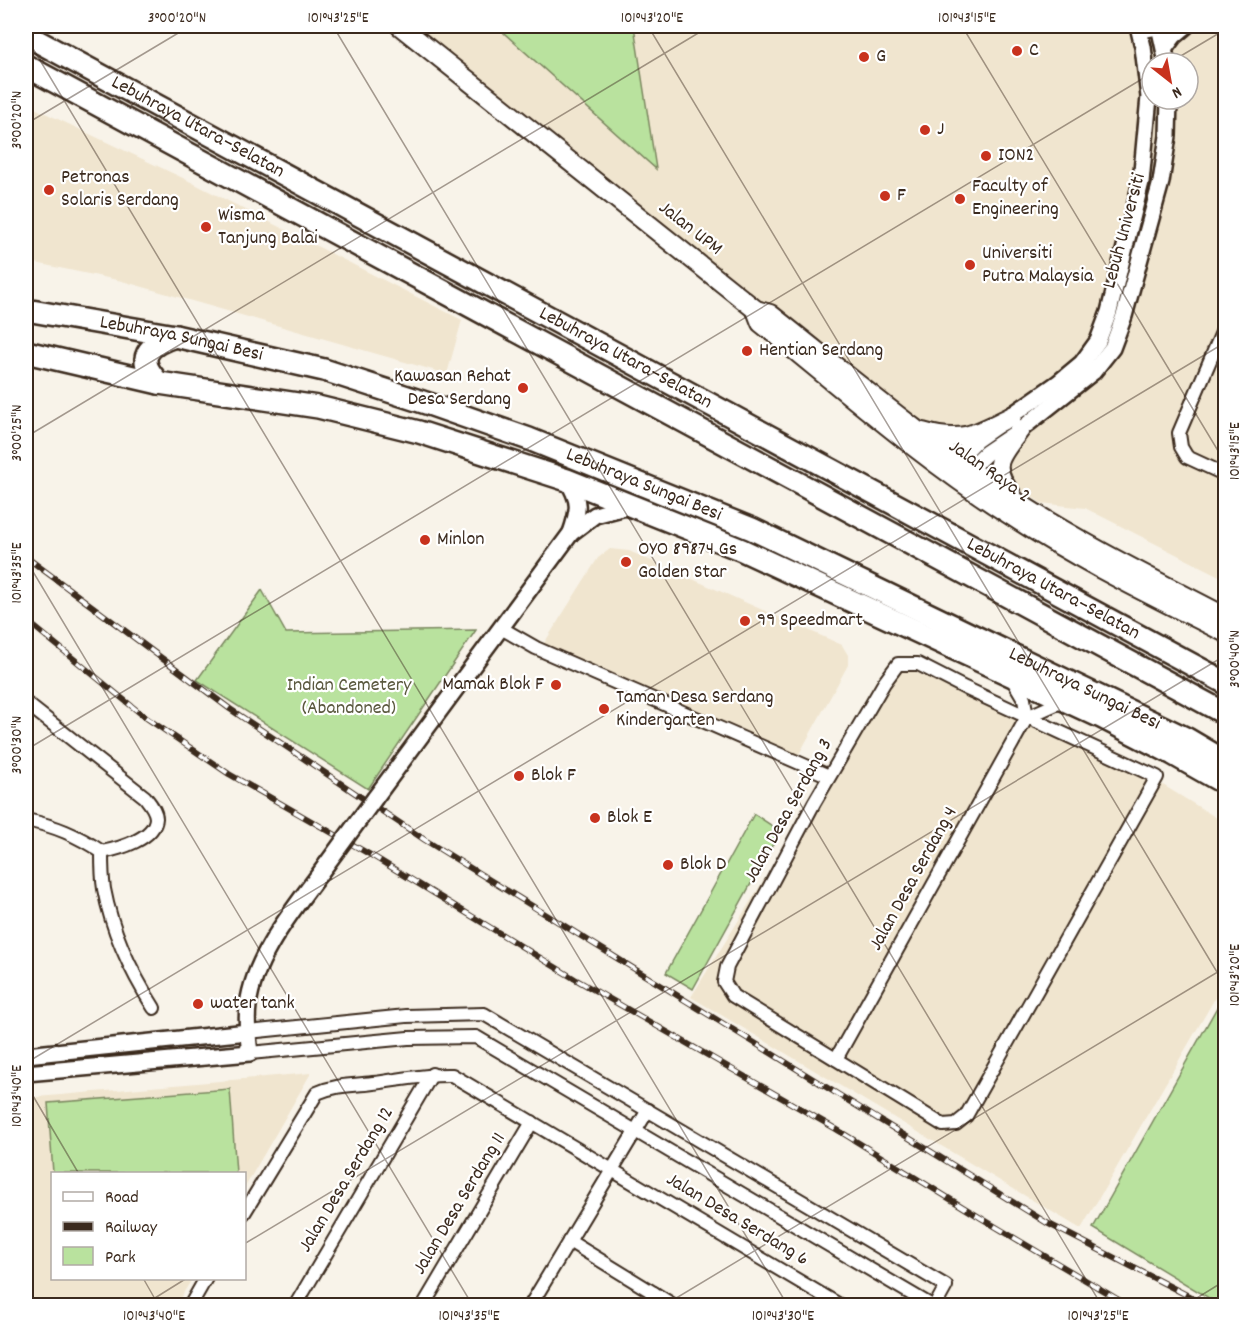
<svg xmlns="http://www.w3.org/2000/svg" width="1251" height="1331" viewBox="0 0 1251 1331" font-family="Dekko,sans-serif">
<style>
.built{fill:#f0e5cf;fill-rule:evenodd}
.green{fill:#b9e29e;stroke:#7a865e;stroke-width:1.5}
.lines{fill:none;stroke-linecap:round;stroke-linejoin:round}
.minor-casing{stroke:#3b2a1e;stroke-width:16}
.tertiary-casing{stroke:#3b2a1e;stroke-width:20}
.primary-casing{stroke:#3b2a1e;stroke-width:22}
.motorway-casing{stroke:#3b2a1e;stroke-width:26}
.minor{stroke:#fff;stroke-width:12}
.tertiary{stroke:#fff;stroke-width:15}
.primary{stroke:#fff;stroke-width:18}
.motorway{stroke:#fff;stroke-width:21}
.rail-casing{stroke:#3b2a1e;stroke-width:6}
.rail{stroke:#fff;stroke-width:4;stroke-dasharray:11;stroke-linecap:butt}
.tertiary-bridge-casing{stroke:#3b2a1e;stroke-width:20;stroke-linecap:butt}
.tertiary-bridge{stroke:#fff;stroke-width:15}
.ticks{fill:none;stroke:#3b2a1e;stroke-width:1.5;stroke-opacity:0.45}
.poi-dot{fill:#c8321e;stroke:#fff;stroke-width:2}
.labels{text-anchor:middle;dominant-baseline:central;stroke-width:4.5;stroke-linejoin:round;paint-order:stroke}
.poi-label{font-size:20px;fill:#3b2a1e;stroke:#fff;text-anchor:start}
.street-label{font-size:20px;fill:#3b2a1e;stroke:#fff}
.park-label{font-size:20px;fill:#5a583e;stroke:#fff}
.neatline{fill:none;stroke:#3b2a1e;stroke-width:2}
.ticks-label{font-size:15px;text-anchor:middle;fill:#3b2a1e}
</style>
<rect width="100%" height="100%" fill="#f8f3e9"/>
<filter id="ink" filterUnits="userSpaceOnUse"><feTurbulence type="fractalNoise" baseFrequency=".0167" numOctaves="2"/><feDisplacementMap in="SourceGraphic" scale="12" xChannelSelector="R" yChannelSelector="G"/><feConvolveMatrix kernelMatrix="1 2 1 2 8 2 1 2 1" color-interpolation-filters="sRGB"/></filter>
<g filter="url(#ink)">
<!-- built -->
<g class="built">
<path d="M412,26H1225V579L1085,508L1041,503L938,432L917,425ZM1152,63H1188V99H1152Z"/>
<path d="M26,104L187,180L462,320L447,374L122,281L26,261Z"/>
<path d="M610,549L629,551L842,645L848,655V665L798,756L543,645L598,558Z"/>
<path d="M898,664L1158,782L1225,823V981L1081,1229L691,997Z"/>
<path d="M311,1073L245,1187L244,1174H52V1278L192,1279L176,1305L26,1306V1098Z"/>
</g>
<!-- green -->
<g class="green">
<path d="M496,26H634L656,169Z"/>
<path d="M262,590L286,633L476,630L368,789L197,680Z"/>
<path d="M754,814L780,831L693,989L666,973Z"/>
<path d="M1225,993L1226,1305L1222,1306L1093,1228Z"/>
<path d="M230,1089L236,1173H53L48,1103Z"/>
</g>
<g class="lines">
<defs>
<g id="minor">
<path d="M1139,32L1169,26"/>
<path d="M1226,323L1179,433L1181,447L1187,457L1226,475"/>
<path d="M501,628L536,648L829,776"/>
<path d="M898,664H918L965,688L1157,777L966,1116L956,1124L943,1125L733,996L724,982L727,967L814,803L884,683Z"/>
<path d="M1011,677L1024,699L1027,717"/>
<path d="M26,703L145,797C149,802 156,810 156,818C155,839 118,849 102,852"/>
<path d="M1027,717L1063,701"/>
<path d="M26,820C55,826 77,835 102,852C102,864 102,877 104,889C112,932 131,972 154,1008"/>
<path d="M248,1032L406,1016L484,1014L946,1286L935,1306"/>
<path d="M250,1053L408,1038L476,1037L932,1306"/>
<path d="M836,1059L1027,717"/>
<path d="M244,1213L317,1093C338,1084 351,1086 373,1083C399,1080 425,1074 452,1075L841,1306"/>
<path d="M569,1241L675,1306"/>
<path d="M190,1306L206,1278"/>
<path d="M295,1306L432,1074"/>
<path d="M423,1306L532,1122"/>
<path d="M530,1306L648,1110"/>
<path d="M647,1306L654,1293"/>
</g>
<g id="tertiary">
<path d="M1159,26L1167,63"/>
<path d="M1165,48L1174,36L1186,26"/>
<path d="M950,467L976,440L1058,383L1082,363L1098,341L1109,312L1141,182L1149,97L1143,47L1138,26"/>
<path d="M962,476L986,453L1020,430L1093,372L1112,348L1124,316L1161,182L1168,136L1169,99"/>
<path d="M567,480C581,502 579,509 571,533"/>
<path d="M375,798L571,533L595,515L633,505"/>
<path d="M26,1055L248,1032"/>
<path d="M26,1073L250,1053C248,1038 246,1021 248,1006C254,954 297,906 326,865"/>
</g>
<g id="primary">
<path d="M400,26L756,310L770,314C851,378 931,445 1017,502C1084,545 1155,580 1226,617"/>
<path d="M756,310L761,323C842,388 922,459 1010,515C1078,560 1153,596 1226,633"/>
<path d="M923,432C963,444 978,433 1012,416"/>
<path d="M1012,495C988,465 1000,457 1020,430"/>
</g>
<g id="motorway">
<path id="s1" d="M26,35L1226,683"/>
<path d="M26,66L1226,714"/>
<path id="s2" d="M26,310L175,336L324,370L429,404L529,439L752,529L1187,739L1226,762"/>
<path d="M26,352L159,383L318,407L419,432L567,480L742,550L1101,717L1173,754L1226,784"/>
<path d="M159,383C134,358 148,345 175,336"/>
</g>
</defs>
<!-- minor casing -->
<use href="#minor" class="minor-casing"/>
<!-- tertiary casing -->
<use href="#tertiary" class="tertiary-casing"/>
<!-- primary casing -->
<use href="#primary" class="primary-casing"/>
<!-- motorway casing -->
<use href="#motorway" class="motorway-casing"/>
<!-- minor -->
<use href="#minor" class="minor"/>
<!-- tertiary -->
<use href="#tertiary" class="tertiary"/>
<!-- primary -->
<use href="#primary" class="primary"/>
<!-- motorway -->
<use href="#motorway" class="motorway"/>
<defs>
<g id="rail">
<path d="M26,557L230,709L425,840L1047,1223L1208,1306"/>
<path d="M26,620L145,717L229,774L376,858L575,979L836,1129L981,1218L1129,1306"/>
</g>
</defs>
<!-- rail casing -->
<use href="#rail" class="rail-casing"/>
<!-- rail -->
<use href="#rail" class="rail"/>
<defs>
<path id="tertiary-bridge" d="M326,865L375,798"/>
</defs>
<!-- tertiary-bridge casing -->
<use href="#tertiary-bridge" class="tertiary-bridge-casing"/>
<!-- tertiary-bridge -->
<use href="#tertiary-bridge" class="tertiary-bridge"/>
</g>
</g>
<!-- ticks -->
<path class="ticks" d="M333,26L1102,1306M648,26L1226,987M962,26L1226,464M26,37L788,1306M1169,63L1226,29M26,124L190,26M26,437L710,26M26,560L473,1306M26,750L1152,73M26,1063L1226,342M26,1084L79,1174M244,1244L1226,655M143,1278L159,1306M142,1306L187,1278M663,1306L1226,967M1184,1306L1226,1280"/>
<!-- markers -->
<g class="poi-dot">
<circle cx="1017" cy="51" r="6"/>
<circle cx="864" cy="57" r="6"/>
<circle cx="925" cy="130" r="6"/>
<circle cx="986" cy="156" r="6"/>
<circle cx="49" cy="190" r="6"/>
<circle cx="885" cy="196" r="6"/>
<circle cx="960" cy="199" r="6"/>
<circle cx="206" cy="227" r="6"/>
<circle cx="970" cy="265" r="6"/>
<circle cx="747" cy="351" r="6"/>
<circle cx="523" cy="388" r="6"/>
<circle cx="425" cy="540" r="6"/>
<circle cx="626" cy="562" r="6"/>
<circle cx="745" cy="621" r="6"/>
<circle cx="556" cy="685" r="6"/>
<circle cx="604" cy="709" r="6"/>
<circle cx="519" cy="776" r="6"/>
<circle cx="595" cy="818" r="6"/>
<circle cx="668" cy="865" r="6"/>
<circle cx="198" cy="1004" r="6"/>
</g>
<g class="labels">
<!-- poi labels -->
<g class="poi-label">
<text x="1029" y="51">C</text>
<text x="876" y="57">G</text>
<text x="937" y="130">J</text>
<text x="998" y="156">ION2</text>
<text x="61" y="178">Petronas<tspan x="61" dy="23">Solaris Serdang</tspan></text>
<text x="972" y="187">Faculty of<tspan x="972" dy="23">Engineering</tspan></text>
<text x="897" y="196">F</text>
<text x="218" y="216">Wisma<tspan x="218" dy="23">Tanjung Balai</tspan></text>
<text x="982" y="254">Universiti<tspan x="982" dy="23">Putra Malaysia</tspan></text>
<text x="759" y="351">Hentian Serdang</text>
<text x="511" y="377" text-anchor="end">Kawasan Rehat<tspan x="511" dy="23">Desa Serdang</tspan></text>
<text x="437" y="540">Minlon</text>
<text x="638" y="550">OYO 89874 Gs<tspan x="638" dy="23">Golden Star</tspan></text>
<text x="757" y="621">99 Speedmart</text>
<text x="544" y="685" text-anchor="end">Mamak Blok F</text>
<text x="616" y="698">Taman Desa Serdang<tspan x="616" dy="23">Kindergarten</tspan></text>
<text x="531" y="776">Blok F</text>
<text x="607" y="818">Blok E</text>
<text x="680" y="865">Blok D</text>
<text x="210" y="1004">water tank</text>
</g>
<!-- street labels -->
<g class="street-label">
<text stroke="none"><textPath href="#s1" startOffset="195">Lebuhraya Utara–Selatan</textPath></text>
<text transform="translate(690 229) rotate(38)">Jalan UPM</text>
<text transform="translate(1125 231) rotate(-75)">Lebuh Universiti</text>
<text stroke="none"><textPath href="#s2" startOffset="158">Lebuhraya Sungai Besi</textPath></text>
<text stroke="none"><textPath href="#s1" startOffset="681">Lebuhraya Utara–Selatan</textPath></text>
<text transform="translate(989 472) rotate(35)">Jalan Raya 2</text>
<text stroke="none"><textPath href="#s2" startOffset="644">Lebuhraya Sungai Besi</textPath></text>
<text stroke="none"><textPath href="#s1" startOffset="1167">Lebuhraya Utara–Selatan</textPath></text>
<text stroke="none"><textPath href="#s2" startOffset="1130">Lebuhraya Sungai Besi</textPath></text>
<text transform="translate(789 811) rotate(-61)">Jalan Desa Serdang 3</text>
<text transform="translate(914 879) rotate(-61)">Jalan Desa Serdang 4</text>
<text transform="translate(347 1180) rotate(-59)">Jalan Desa Serdang 12</text>
<text transform="translate(460 1204) rotate(-59)">Jalan Desa Serdang 11</text>
<text transform="translate(737 1220) rotate(31)">Jalan Desa Serdang 6</text>
</g>
<!-- park labels -->
<g class="park-label">
<text x="349" y="686">Indian Cemetery<tspan x="349" dy="23">(Abandoned)</tspan></text>
</g>
</g>
<!-- margin -->
<rect width="1251" height="1331" fill="none" stroke="#fff" stroke-width="66"/>
<!-- legend -->
<rect x="51" y="1172" width="195" height="108" fill="#ffffff" stroke="#b1aaa5" stroke-width="1.5"/>
<rect x="63" y="1192" width="30" height="9" fill="#ffffff" stroke="#b1aaa5" stroke-width="1.5"/>
<text x="105" y="1202" font-size="18" fill="#3b2a1e">Road</text>
<rect x="63" y="1222" width="30" height="9" fill="#3b2a1e" stroke="#b1aaa5" stroke-width="1.5"/>
<text x="105" y="1232" font-size="18" fill="#3b2a1e">Railway</text>
<rect x="63" y="1247" width="30" height="18" fill="#b9e29e" stroke="#b1aaa5" stroke-width="1.5"/>
<text x="105" y="1262" font-size="18" fill="#3b2a1e">Park</text>
<!-- north arrow -->
<g transform="translate(1170 81) rotate(149)"><circle r="28" fill="#ffffff" stroke="#b1aaa5" stroke-width="1.5"/>
<path d="M0-4.5L10 22L0 15L-10 22Z" fill="#c8321e"/>
<text y="-9" font-size="16" font-weight="bold" text-anchor="middle" fill="#3b2a1e">N</text>
</g>
<rect x="33" y="33" width="1185" height="1265" class="neatline"/>
<g class="ticks-label">
<text x="177" y="22">3°00'20"N</text>
<text x="338" y="22">101°43'25"E</text>
<text x="652" y="22">101°43'20"E</text>
<text x="967" y="22">101°43'15"E</text>
<text transform="translate(16 120) rotate(-90)" y="5">3°00'20"N</text>
<text transform="translate(16 433) rotate(-90)" y="5">3°00'25"N</text>
<text transform="translate(1234 451) rotate(-90)" y="5">101°43'15"E</text>
<text transform="translate(16 573) rotate(-90)" y="5">101°43'35"E</text>
<text transform="translate(1234 659) rotate(-90)" y="5">3°00'40"N</text>
<text transform="translate(16 745) rotate(-90)" y="5">3°00'30"N</text>
<text transform="translate(1234 975) rotate(-90)" y="5">101°43'20"E</text>
<text transform="translate(16 1096) rotate(-90)" y="5">101°43'40"E</text>
<text x="154" y="1320">101°43'40"E</text>
<text x="469" y="1320">101°43'35"E</text>
<text x="783" y="1320">101°43'30"E</text>
<text x="1098" y="1320">101°43'25"E</text>
</g>
</svg>
